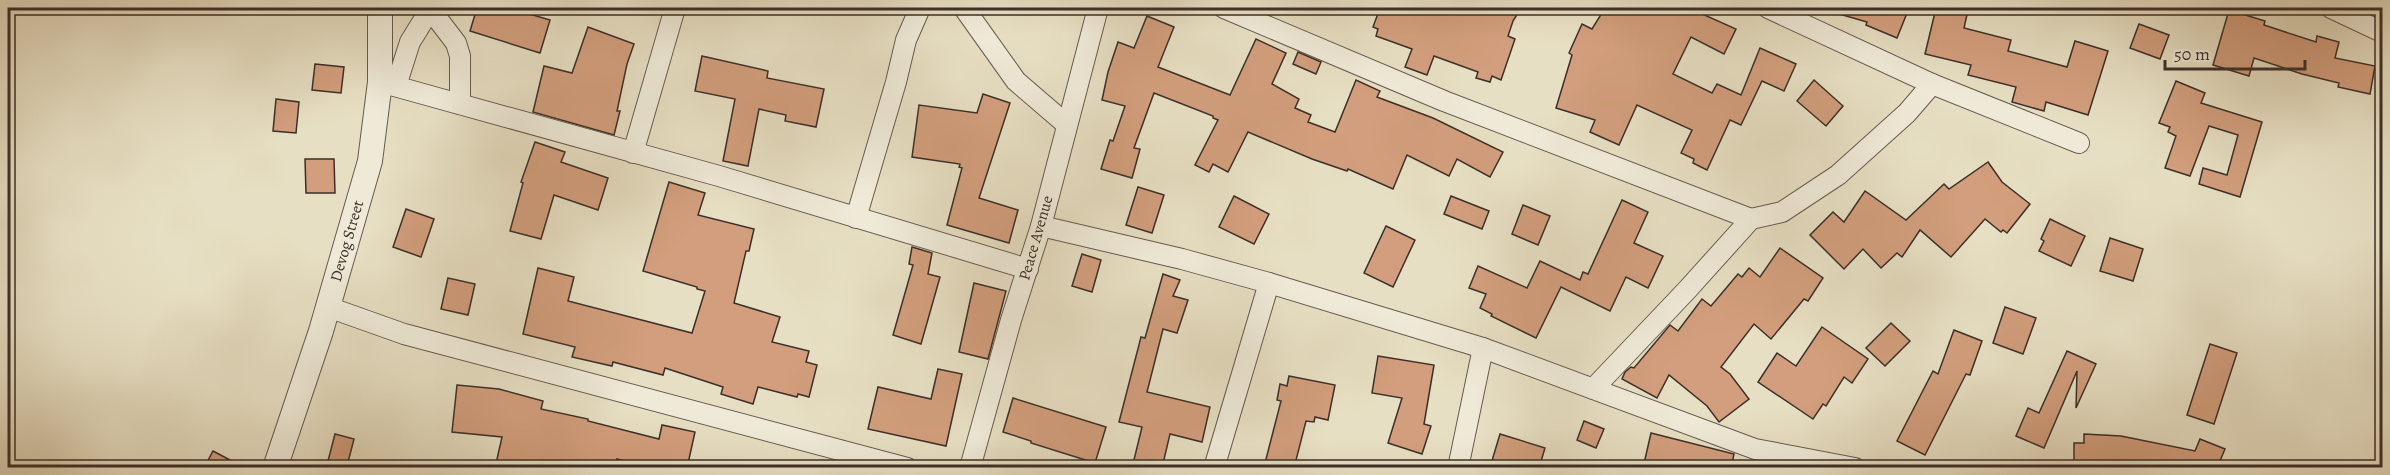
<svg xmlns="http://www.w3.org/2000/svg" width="2390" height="475" viewBox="0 0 2390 475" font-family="Alegreya,serif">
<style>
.building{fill:#d29e7d;stroke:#3c2f29;stroke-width:1.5}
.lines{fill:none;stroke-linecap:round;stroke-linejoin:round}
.minor-casing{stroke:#675b50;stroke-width:22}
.tertiary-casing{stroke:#675b50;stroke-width:26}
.minor{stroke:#efead8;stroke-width:20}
.tertiary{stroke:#efead8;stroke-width:24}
.labels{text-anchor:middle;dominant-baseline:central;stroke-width:6;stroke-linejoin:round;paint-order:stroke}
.street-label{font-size:16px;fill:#3c2f29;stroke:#efead8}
</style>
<rect width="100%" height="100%" fill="#e7dfc3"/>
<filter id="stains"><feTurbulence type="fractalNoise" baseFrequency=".00333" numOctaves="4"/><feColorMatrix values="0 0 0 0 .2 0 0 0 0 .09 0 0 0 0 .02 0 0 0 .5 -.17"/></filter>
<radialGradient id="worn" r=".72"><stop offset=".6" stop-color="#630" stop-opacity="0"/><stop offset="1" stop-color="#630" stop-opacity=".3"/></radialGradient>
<!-- building -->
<g class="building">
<path d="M477,8H509L550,20L540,53L470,31Z"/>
<path d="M1380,8H1521L1513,21L1508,36L1515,39L1501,80L1492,76L1490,82L1476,78L1478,72L1434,56L1427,75L1405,67L1412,49L1376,36L1378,29L1373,27Z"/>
<path d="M1605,8H1689L1736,29L1724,54L1691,37L1673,74L1712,93L1717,84L1741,95L1760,48L1796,64L1784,91L1762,81L1741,125L1730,120L1707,170L1693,163L1694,159L1681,153L1692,130L1637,105L1619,145L1590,132L1595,120L1556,108L1572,55L1569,53L1582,24L1592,29Z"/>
<path d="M1832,8H1909L1897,38L1866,25L1867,22L1832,12Z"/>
<path d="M1936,8H1957L1968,10L1964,28L2011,40L2008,51L2067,67L2075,41L2108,51L2088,115L2046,102L2044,111L2012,102L2016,87L1968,75L1971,65L1925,54Z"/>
<path d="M2229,10L2265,21L2264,25L2316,42L2317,36L2339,42L2335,58L2375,66L2370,94L2338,87L2339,83L2302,74L2254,58L2249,76L2213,65Z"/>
<path d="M1147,16L1174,27L1158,67L1230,95L1256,39L1286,53L1272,84L1299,99L1295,108L1311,115L1308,122L1335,132L1356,80L1380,91L1377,97L1433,118L1503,152L1490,177L1457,159L1449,176L1407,155L1393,189L1348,169L1347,171L1312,159L1248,132L1228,172L1213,164L1209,172L1195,165L1218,120L1213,118V116L1154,93L1134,148L1140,149L1132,178L1101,169L1110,140L1113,141L1125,106L1102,100L1108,72L1118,42L1134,48Z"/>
<path d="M2139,24L2169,35L2160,59L2130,48Z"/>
<path d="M588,27L634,44L627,64L617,111H620L614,135L533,112L544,66L572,73Z"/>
<path d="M1298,52L1321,62L1316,74L1293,64Z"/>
<path d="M702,56L768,71L767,78L824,89L816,127L785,121L786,115L759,109L748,166L723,161L735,99L695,91Z"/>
<path d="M315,64L344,67L341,93L312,90Z"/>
<path d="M1814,80L1843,106L1826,126L1797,101Z"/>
<path d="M2176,81L2205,93L2201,103L2262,122L2240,197L2199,184L2203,168L2227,175L2238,135L2209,126L2190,176L2165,168L2176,136L2168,132L2170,127L2159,123Z"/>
<path d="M983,94L1010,103L979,198L1018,210L1009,243L947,225L962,168L959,167L960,164L912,157L919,105L977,113Z"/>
<path d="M276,99L299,102L296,133L273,131Z"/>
<path d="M535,142L565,152L561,162L608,178L598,210L554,195L541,239L510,231L523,183L521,182Z"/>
<path d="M305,159H334L335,193H306Z"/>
<path d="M1988,162L2002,182L2030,204L2007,233L2003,230L2001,232L1985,219L1951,257L1920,230L1902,257L1897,253L1881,268L1863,249L1844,269L1810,235L1833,212L1844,222L1865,191L1906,220L1944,184L1949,189Z"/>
<path d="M669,182L705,193L698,215L754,229L749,251H746L734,303L780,317L772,342L809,351L806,362L817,365L809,397L798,394L797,397L758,387L753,404L721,394L723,387L665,368L663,375L613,362L612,366L572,357L575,347L523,334L538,268L574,277L568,301L692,333L705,291L697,289V287L643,271Z"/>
<path d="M1138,187L1164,195L1152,233L1126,225Z"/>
<path d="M1234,196L1269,214L1254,244L1219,227Z"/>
<path d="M1451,196L1489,211L1482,229L1444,214Z"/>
<path d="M1622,200L1648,212L1634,243L1663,256L1648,288L1626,277L1610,311L1561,287L1536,338L1491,316L1492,314L1480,308L1486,294L1469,288L1478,266L1527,288L1540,261L1580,280L1583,272L1588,274Z"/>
<path d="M1523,205L1550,216L1538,245L1512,234Z"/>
<path d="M406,209L434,219L421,257L393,247Z"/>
<path d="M2050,219L2085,236L2071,266L2039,251L2044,241L2041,239Z"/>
<path d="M1386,226L1415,240L1393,287L1364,273Z"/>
<path d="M2110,238L2143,249L2133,281L2100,271Z"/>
<path d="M912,247L932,253L928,274L940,277L921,344L893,335L913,265L909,264Z"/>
<path d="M1780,248L1823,278L1808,301L1804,299L1771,339L1754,324L1721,367L1730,374L1749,399L1719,422L1707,406L1669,375L1657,398L1622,379L1625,372L1631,367L1634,368L1670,325L1678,331L1702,299L1711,306L1738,274L1742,277L1749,268L1760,277Z"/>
<path d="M1082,254L1101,260L1092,292L1072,286Z"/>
<path d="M1163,274L1180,280L1173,296L1188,300L1177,333L1163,329L1147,392L1210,407L1202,442L1170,434L1162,468H1132L1142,427L1119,422L1141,337L1145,338Z"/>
<path d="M448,278L475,284L468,315L441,309Z"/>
<path d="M974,283L1006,291L988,359L959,352Z"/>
<path d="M2005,307L2036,318L2023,354L1993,343Z"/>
<path d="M1891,323L1910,341L1885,366L1866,348Z"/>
<path d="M1822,327L1868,359L1852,383L1844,377L1826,406L1823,404L1813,419L1758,382L1777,353L1796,366Z"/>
<path d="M1954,330L1982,341L1970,375L1966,374L1925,455L1897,441L1933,371L1938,374Z"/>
<path d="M2210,344L2237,353L2214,424L2187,415Z"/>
<path d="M2067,351L2096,364L2076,408L2077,371L2044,448L2016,436L2028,408L2039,413Z"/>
<path d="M1378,356L1434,365L1424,424L1431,426L1422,454L1388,443L1402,398L1372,393Z"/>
<path d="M938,369L962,374L946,446L868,429L878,387L931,399Z"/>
<path d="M1289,376L1335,385L1328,420L1315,417L1314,422L1306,421L1294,468H1283L1265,463L1281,401L1277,400L1280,384L1287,386Z"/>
<path d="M457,385L499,389L543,401L541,409L588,419V421L659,439L662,425L695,432L687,468H649L617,459L615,468H495L502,437L452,432Z"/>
<path d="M1013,398L1106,427L1095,463L1031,443V441L1003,432Z"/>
<path d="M1584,421L1604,429L1596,448L1577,440Z"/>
<path d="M1651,433L1734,454L1731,468H1643Z"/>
<path d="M335,434L354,439L347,466L328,461Z"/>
<path d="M1500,434L1545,448L1539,468H1501L1491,464Z"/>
<path d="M2084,434L2121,436L2195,451L2200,439L2225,449L2217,468H2136V464L2074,461V443H2084Z"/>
<path d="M213,451L245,468H204Z"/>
</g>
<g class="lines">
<defs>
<g id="minor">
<path d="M964,8L1016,81L1066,124"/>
<path d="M1224,8L1444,101L1751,219"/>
<path d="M1768,8L1932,84L2079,143"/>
<path d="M2331,8L2382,32"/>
<path d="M430,9L456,43L460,56V104"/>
<path d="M380,82L719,176L1028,269"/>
<path d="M396,86L410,42L431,8"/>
<path d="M633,153L675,8"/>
<path d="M856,218L896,82L906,40L920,8"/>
<path d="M1041,226L1182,259L1269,283L1483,348L1755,449L1855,468"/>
<path d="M328,307L404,334L907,468"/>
<path d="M1593,389L1687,290L1751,219L1782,212L1838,175L1907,113L1932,84"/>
<path d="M970,468L1011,320L1041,226L1098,8"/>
<path d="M1214,468L1269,283"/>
<path d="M1458,468L1483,348"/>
</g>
<path id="tertiary" d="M275,468L321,331L370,161L380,82V8"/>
</defs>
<!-- minor casing -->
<use href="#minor" class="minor-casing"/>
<!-- tertiary casing -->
<use href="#tertiary" class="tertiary-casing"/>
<!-- minor -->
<use href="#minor" class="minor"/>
<!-- tertiary -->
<use href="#tertiary" class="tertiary"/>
</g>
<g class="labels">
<!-- street labels -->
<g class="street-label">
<text transform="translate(1036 238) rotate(-74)">Peace Avenue</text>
<text transform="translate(347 241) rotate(-74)">Devog Street</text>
</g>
</g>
<!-- margin -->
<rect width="2390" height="475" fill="none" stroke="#e7dfc3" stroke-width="30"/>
<rect x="9" y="9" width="2372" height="457" fill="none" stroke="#3c2f29" stroke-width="3"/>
<rect x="15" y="15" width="2360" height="445" fill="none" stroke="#3c2f29" stroke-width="1.5"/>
<!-- scale -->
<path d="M2165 60v9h140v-9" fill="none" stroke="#3c2f29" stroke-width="3"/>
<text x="2174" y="60" font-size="18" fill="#3c2f29" stroke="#efead8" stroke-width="4.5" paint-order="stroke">50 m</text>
<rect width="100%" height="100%" filter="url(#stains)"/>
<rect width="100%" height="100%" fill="url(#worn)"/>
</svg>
